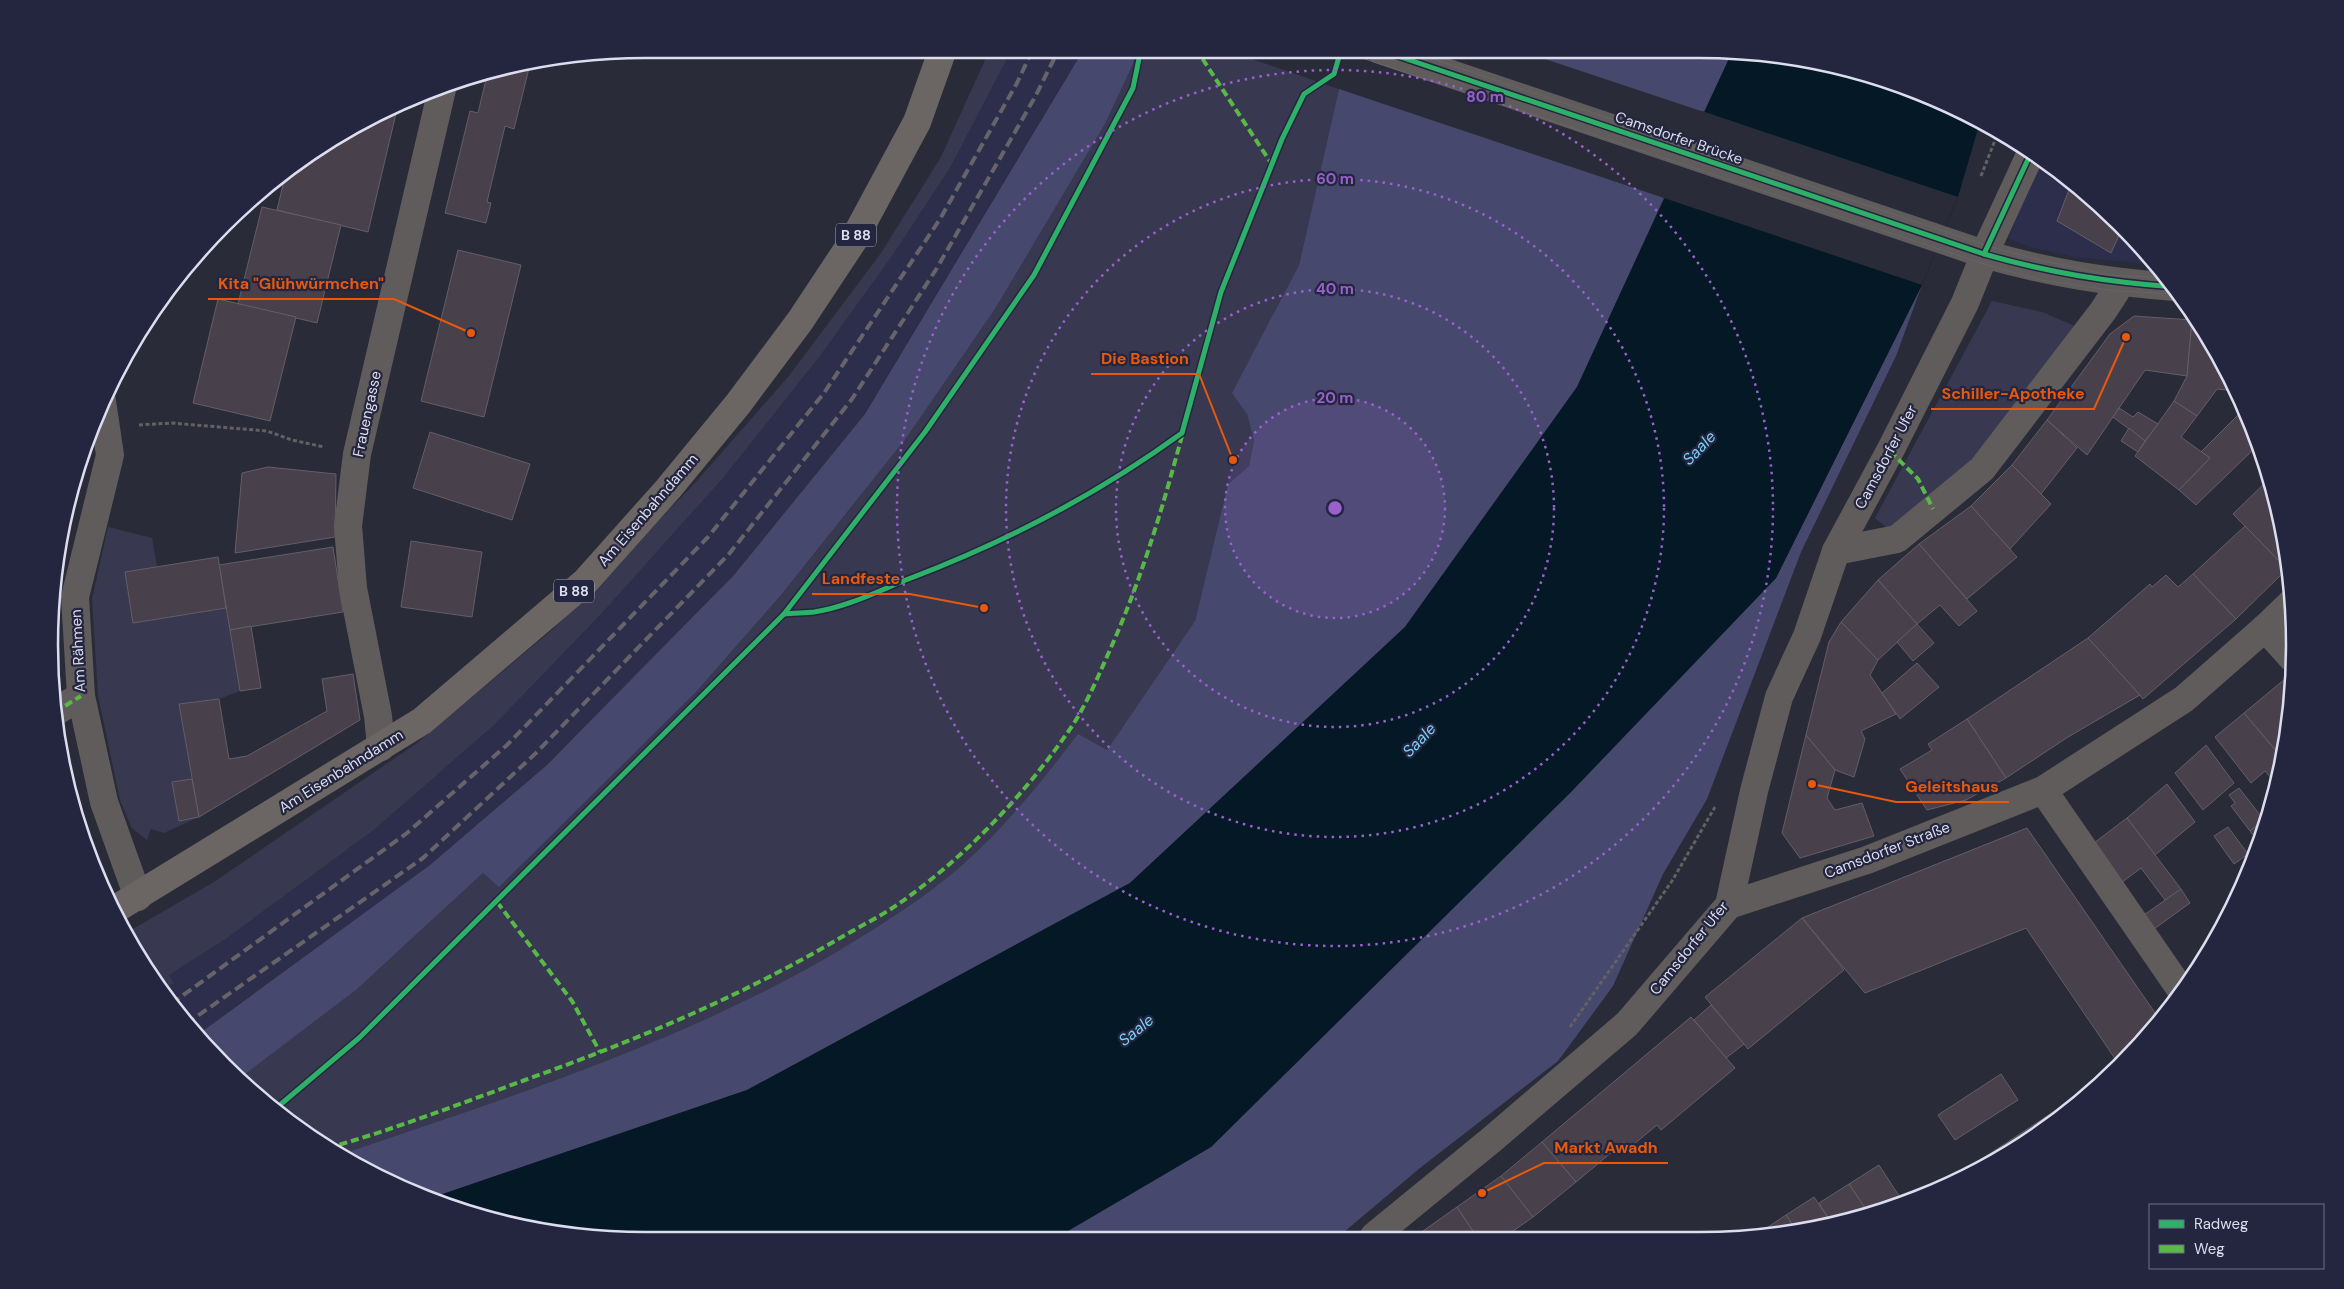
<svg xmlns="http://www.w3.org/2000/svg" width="2344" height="1289" viewBox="0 0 2344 1289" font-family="'DM Sans',sans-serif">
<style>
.built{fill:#2d2e4b}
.green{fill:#383951}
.forest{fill:#47486e}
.water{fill:#041925}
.pier{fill:#2a2b38}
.building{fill:#48404b;stroke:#635e67}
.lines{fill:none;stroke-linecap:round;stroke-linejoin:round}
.path{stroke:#636163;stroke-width:3;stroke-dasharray:4 2.5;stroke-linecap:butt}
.minor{stroke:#5f5c5b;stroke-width:28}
.major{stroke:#6b6663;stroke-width:28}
.tram{stroke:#66646a;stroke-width:1}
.rail{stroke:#66646a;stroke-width:4;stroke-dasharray:10 5;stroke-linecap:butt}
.quiet{stroke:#58b947;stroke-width:4;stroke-dasharray:8 4;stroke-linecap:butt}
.cycleway-casing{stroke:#24253e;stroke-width:8}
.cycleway{stroke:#2db169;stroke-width:5}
.ring{fill:none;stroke:#9861cd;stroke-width:2.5;stroke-dasharray:2.5 5}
.labels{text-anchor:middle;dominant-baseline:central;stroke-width:4.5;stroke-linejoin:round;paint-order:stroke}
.shield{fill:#24253e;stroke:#a5a6ba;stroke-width:1}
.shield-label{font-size:14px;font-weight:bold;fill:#dcddef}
.street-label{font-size:15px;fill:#dcddef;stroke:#24253e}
.water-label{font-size:16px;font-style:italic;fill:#79cff6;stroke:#24253e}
.rim{fill:none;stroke:#dcddef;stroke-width:2.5}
.centre{fill:#9861cd;stroke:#24253e;stroke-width:2.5}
.ring-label{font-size:15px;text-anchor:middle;font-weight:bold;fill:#9861cd;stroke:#24253e;stroke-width:4.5;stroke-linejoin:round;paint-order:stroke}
.leader{fill:none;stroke:#e8590c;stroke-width:2}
.callout-dot{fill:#e8590c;stroke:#24253e;stroke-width:2}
.callout-label{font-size:16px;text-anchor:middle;font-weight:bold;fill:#e8590c;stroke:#24253e;stroke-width:4.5;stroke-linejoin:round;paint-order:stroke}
</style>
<rect width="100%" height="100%" fill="#2a2b38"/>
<!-- built -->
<g class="built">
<path d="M1012,49H1084L865,414L734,575L547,765L430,865L196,1036L161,991L174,983L169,975L227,938L375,829L494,725L602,613L723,478L820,356L892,256L950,168Z"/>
<path d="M2041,160L2092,196L2157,265L2075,257L2033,248L2008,238Z"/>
</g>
<!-- green -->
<g class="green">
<path d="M990,49H1012L950,168L892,256L820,356L723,478L602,613L494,725L375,829L227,938L169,975L174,983L161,991L149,975L126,933L214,882L417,743L552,630L695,483L788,377L881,253L941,157Z"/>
<path d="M1136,49H1223L1339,89L1299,265L1233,392L1247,414L1254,439L1249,466L1228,484L1195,621L1107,750L1078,735C1042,781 1005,829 960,867C924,898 884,923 843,948C689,1040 515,1095 345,1153L346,1160L282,1117L240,1078L356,990L483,873L499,886L696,692L781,595L907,437L995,309L1105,124L1133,64Z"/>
<path d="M1992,301L2042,312L2077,327L1975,460L1890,530L1875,518Z"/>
<path d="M108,527L152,538L157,567L125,572L133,623L226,608L240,691L219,699L179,705L192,779L172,783L179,821L199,817L164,833L151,829L147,840L132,828L120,800L98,695L92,599Z"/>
<path d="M57,728H63L90,852L89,857L69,798Z"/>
</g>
<!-- forest -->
<g class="forest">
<path d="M1084,49H1136L1133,64L1105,124L995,309L907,437L781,595L696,692L499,887L483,873L356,990L240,1078L196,1036L430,865L547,765L734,575L865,414Z"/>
<path d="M1518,50H1733L1704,112Z"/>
<path d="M1339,89L1664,198L1577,387L1405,627L1130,883L747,1090L434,1197L346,1160L345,1153C515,1095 689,1040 843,948C884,923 924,898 960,867C1005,828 1042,781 1078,734L1107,750L1195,621L1228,484L1249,466L1254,440L1247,414L1232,393L1299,265Z"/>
<path d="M1922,285L1896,356L1801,552L1707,799L1663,874L1613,986L1558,1061L1420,1168L1338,1237L1056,1238L1211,1147L1570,793L1776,578Z"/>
</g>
<!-- water -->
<path class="water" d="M1733,50L1854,69L1980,122L1958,197L1922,285L1776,578L1570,793L1211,1147L1056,1238L606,1239L490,1220L434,1197L747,1090L1130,883L1405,627L1577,387Z"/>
<!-- pier -->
<path class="pier" d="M1702,111L1958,197L1922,285L1661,197Z"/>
<!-- building -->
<g class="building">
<path d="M531,60L514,129L505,126L487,202L491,203L486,223L445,213L470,111L478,113L488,71Z"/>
<path d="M398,105L368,232L277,210L287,168L347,128Z"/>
<path d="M2072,182L2092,196L2122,229L2111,253L2057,221Z"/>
<path d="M262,207L341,225L317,323L238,304Z"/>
<path d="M458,250L521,265L484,417L421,401Z"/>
<path d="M218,299L296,317L270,421L193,403Z"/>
<path d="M2134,316L2192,320L2187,376L2145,370L2087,455L2047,420L2110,334Z"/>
<path d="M2192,320H2196L2234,381L2238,391L2217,389L2197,416L2174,401L2187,376Z"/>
<path d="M2240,398L2258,445L2196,505L2179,490L2210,458L2201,452L2238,415Z"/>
<path d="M2174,401L2197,416L2181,437L2210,458L2179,490L2135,456Z"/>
<path d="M2119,408L2133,417L2138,412L2158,424L2145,441L2113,417Z"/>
<path d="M2047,420L2077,448L2041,494L2012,465Z"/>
<path d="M2129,428L2145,441L2138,452L2121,441Z"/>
<path d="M430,432L530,464L512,520L413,488Z"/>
<path d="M2012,465L2051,504L2010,549L1971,506Z"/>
<path d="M268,467L336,474L335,537L235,553L242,473Z"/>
<path d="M2270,478L2275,490L2287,569L2233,514Z"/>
<path d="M1971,506L2017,557L1967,599L1919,544Z"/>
<path d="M2245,526L2287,569L2236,619L2193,574Z"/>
<path d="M411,541L482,552L472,617L401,607Z"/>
<path d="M1919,544L1977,611L1959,626L1940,605L1917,624L1878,580Z"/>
<path d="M333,547L343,612L230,630L219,565Z"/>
<path d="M218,557L226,608L133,623L125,572Z"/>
<path d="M2193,574L2236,619L2143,699L2088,638L2150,584L2152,587L2166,575L2178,587Z"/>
<path d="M1878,580L1917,624L1878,660L1841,622Z"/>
<path d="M1841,622L1878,660L1870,675L1896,714L1861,731L1865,739L1854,777L1835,770L1806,735L1829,642Z"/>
<path d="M1917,624L1934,643L1913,661L1897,642Z"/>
<path d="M251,626L261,688L240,691L230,630Z"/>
<path d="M2088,638L2140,695L2068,737L2006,778L1967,719Z"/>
<path d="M1917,663L1939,687L1900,719L1882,693Z"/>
<path d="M353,674L360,720L199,817L179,704L219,699L229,759L247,756L327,711L322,679Z"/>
<path d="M2285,679L2291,687L2290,722L2284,751L2279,754L2244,713Z"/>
<path d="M2244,713L2282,758L2276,784L2265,771L2251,783L2215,737Z"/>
<path d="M1967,719L2006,778L1966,800L1927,810L1900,769L1932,750L1928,744Z"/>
<path d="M1806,735L1835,770L1827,798L1835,810L1862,803L1874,836L1800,858L1782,833Z"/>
<path d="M2206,745L2234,783L2203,810L2175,773Z"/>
<path d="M192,779L199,817L179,821L172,782Z"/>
<path d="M2167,784L2195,822L2155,855L2127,818Z"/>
<path d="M2239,788L2264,820L2250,831L2231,806L2235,803L2229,795Z"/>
<path d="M2127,818L2181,889L2165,900L2141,868L2121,883L2094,843Z"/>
<path d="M2264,820L2266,824L2260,844L2250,831Z"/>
<path d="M2228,827L2248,854L2234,864L2214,836Z"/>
<path d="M2027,828L2160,1020L2147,1038L2118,1063L2026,928L1865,993L1802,918Z"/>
<path d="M2181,889L2190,903L2154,929L2144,915Z"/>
<path d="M1802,918L1844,970L1748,1049L1705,997Z"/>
<path d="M1711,1005L1744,1044L1726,1058L1694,1020Z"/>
<path d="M1691,1017L1735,1068L1661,1130L1657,1125L1628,1149L1624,1142L1576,1182L1542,1142Z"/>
<path d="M2001,1074L2018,1100L1955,1140L1938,1115Z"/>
<path d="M2090,1088L2075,1101L2074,1098Z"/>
<path d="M2074,1098L2075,1101L2043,1129L2038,1122Z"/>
<path d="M2038,1122L2043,1129L2029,1141L1927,1195Z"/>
<path d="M1542,1142L1576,1182L1533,1217L1501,1176Z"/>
<path d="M1879,1165L1903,1202L1867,1211L1849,1184Z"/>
<path d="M1501,1176L1533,1217L1506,1236H1476L1457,1207Z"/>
<path d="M1849,1184L1867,1211L1830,1221L1819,1203Z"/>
<path d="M1814,1197L1830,1221L1796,1230L1786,1215Z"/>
<path d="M1457,1207L1476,1236H1416Z"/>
<path d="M1786,1215L1796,1230L1777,1235H1761L1759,1233Z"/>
</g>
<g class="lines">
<!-- path -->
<g class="path">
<path d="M1981,176L1999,130"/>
<path d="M139,425L171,423L267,431L292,440L324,447"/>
<path d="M1570,1027L1672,881L1715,807"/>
</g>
<!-- minor -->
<g class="minor">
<path d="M1380,50L1984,254C2050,273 2107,282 2175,287"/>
<path d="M102,401L110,455L75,597L81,696L104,802L138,897"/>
<path d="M1836,551L1897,539L1982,469L2103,311L2116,291L2117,283"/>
<path d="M2265,628L2292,658"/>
<path d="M55,712L81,696"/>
<path d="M381,747L378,716L353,588L348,526L357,454L443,85"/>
<path d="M2043,790L2181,990"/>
<path d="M1729,905L1867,860L2043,790L2184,699L2265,628L2293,601"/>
<path d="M1374,1236L1490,1141L1627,1024L1729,905L1754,791L1779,697L1807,636L1836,551L1890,451L1965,303L1988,246L2031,153"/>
</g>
<!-- major -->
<path class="major" d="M114,910L422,721L585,582L668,489L738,404L800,321L853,241L917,122L943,49"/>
<!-- tram -->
<g class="tram">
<path d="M1338,50L1981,263L2041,280L2116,291L2180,294"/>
<path d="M1406,50L1988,246L2040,260L2109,275L2169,278"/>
</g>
<!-- rail -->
<g class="rail">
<path d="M171,1004L407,833L507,745L708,537L824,393L940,219L1017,83L1033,49"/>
<path d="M186,1024L423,858L536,753L729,554L852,399L937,268L1035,97L1059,49"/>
</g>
<!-- quiet -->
<g class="quiet">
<path d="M1196,49L1273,166"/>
<path d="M1890,451L1918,479L1933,509"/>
<path d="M55,712L81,696"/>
<path d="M497,902L572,1001L600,1052"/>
<path d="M328,1148C395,1129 460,1104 525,1080C634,1041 740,997 840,938C859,927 879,917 897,905C963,859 1022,798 1068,732C1085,708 1097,679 1109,652C1141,581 1163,507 1183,432"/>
</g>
<defs>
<g id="cycleway">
<path d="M1380,50L1984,254C2050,273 2107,282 2175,287"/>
<path d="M1984,254L2031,153"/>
<path d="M784,614C794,613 805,613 814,612C848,607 880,590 911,578C1008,541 1098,494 1182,433L1221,292L1282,139L1304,94L1334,74L1341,50"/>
<path d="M274,1110L359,1038L784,614L925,432L1034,275L1133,88L1141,49"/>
</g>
</defs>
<!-- cycleway casing -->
<use href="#cycleway" class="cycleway-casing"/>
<!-- cycleway -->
<use href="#cycleway" class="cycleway"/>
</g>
<!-- distance rings -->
<circle cx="1335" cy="508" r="110" fill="#9861cd" fill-opacity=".12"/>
<g class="ring">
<circle cx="1335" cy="508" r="110"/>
<circle cx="1335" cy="508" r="219"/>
<circle cx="1335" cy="508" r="329"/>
<circle cx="1335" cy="508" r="438"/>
</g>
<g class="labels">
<!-- shield labels -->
<g class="shield">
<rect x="836" y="223.5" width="40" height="23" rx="4"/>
<rect x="554" y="579.5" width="40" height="23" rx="4"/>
</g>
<g class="shield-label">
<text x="856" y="235">B 88</text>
<text x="574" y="591">B 88</text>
</g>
<!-- street labels -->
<g class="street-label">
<text transform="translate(1679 138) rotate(19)">Camsdorfer Brücke</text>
<text transform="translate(367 414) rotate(-78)">Frauengasse</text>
<text transform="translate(1886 457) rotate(-62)">Camsdorfer Ufer</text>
<text transform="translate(648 510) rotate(-49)">Am Eisenbahndamm</text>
<text transform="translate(78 651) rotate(-93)">Am Rähmen</text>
<text transform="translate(341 771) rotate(-32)">Am Eisenbahndamm</text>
<text transform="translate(1887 850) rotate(-21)">Camsdorfer Straße</text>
<text transform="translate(1689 948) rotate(-51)">Camsdorfer Ufer</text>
</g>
<!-- water labels -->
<g class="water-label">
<text transform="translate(1699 448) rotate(-46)">Saale</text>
<text transform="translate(1419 740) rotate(-46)">Saale</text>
<text transform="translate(1136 1030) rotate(-39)">Saale</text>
</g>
</g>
<!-- crop -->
<path d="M0 0H2344V1289H0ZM645 58H1699A587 587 0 0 1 2286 645V645A587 587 0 0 1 1699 1232H645A587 587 0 0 1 58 645V645A587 587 0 0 1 645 58Z" fill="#24253e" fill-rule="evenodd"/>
<path class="rim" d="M645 58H1699A587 587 0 0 1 2286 645V645A587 587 0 0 1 1699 1232H645A587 587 0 0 1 58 645V645A587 587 0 0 1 645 58Z"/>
<circle cx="1335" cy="508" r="8" class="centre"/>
<g class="ring-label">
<text x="1485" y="102">80 m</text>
<text x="1335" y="184">60 m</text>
<text x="1335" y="294">40 m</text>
<text x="1335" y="403">20 m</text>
</g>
<!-- callouts -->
<path class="leader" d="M471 333L394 299H208M1233 460L1199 374H1091M2126 337L2094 409H1931M984 608L910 594H812M1812 784L1896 802H2009M1482 1193L1544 1163H1668"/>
<g class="callout-dot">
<circle cx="471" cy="333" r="5"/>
<circle cx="1233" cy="460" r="5"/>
<circle cx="2126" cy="337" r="5"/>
<circle cx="984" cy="608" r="5"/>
<circle cx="1812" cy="784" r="5"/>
<circle cx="1482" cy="1193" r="5"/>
</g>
<g class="callout-label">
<text x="301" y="289">Kita "Glühwürmchen"</text>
<text x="1145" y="364">Die Bastion</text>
<text x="2013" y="399">Schiller-Apotheke</text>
<text x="861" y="584">Landfeste</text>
<text x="1952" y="792">Geleitshaus</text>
<text x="1606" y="1153">Markt Awadh</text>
</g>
<!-- legend -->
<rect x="2149" y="1204" width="175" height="65" fill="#24253e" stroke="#6e6f85"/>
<rect x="2159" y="1220" width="25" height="8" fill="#2db169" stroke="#6e6f85"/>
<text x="2194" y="1229" font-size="15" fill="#dcddef">Radweg</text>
<rect x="2159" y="1245" width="25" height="8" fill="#58b947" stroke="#6e6f85"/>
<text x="2194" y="1254" font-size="15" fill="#dcddef">Weg</text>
</svg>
